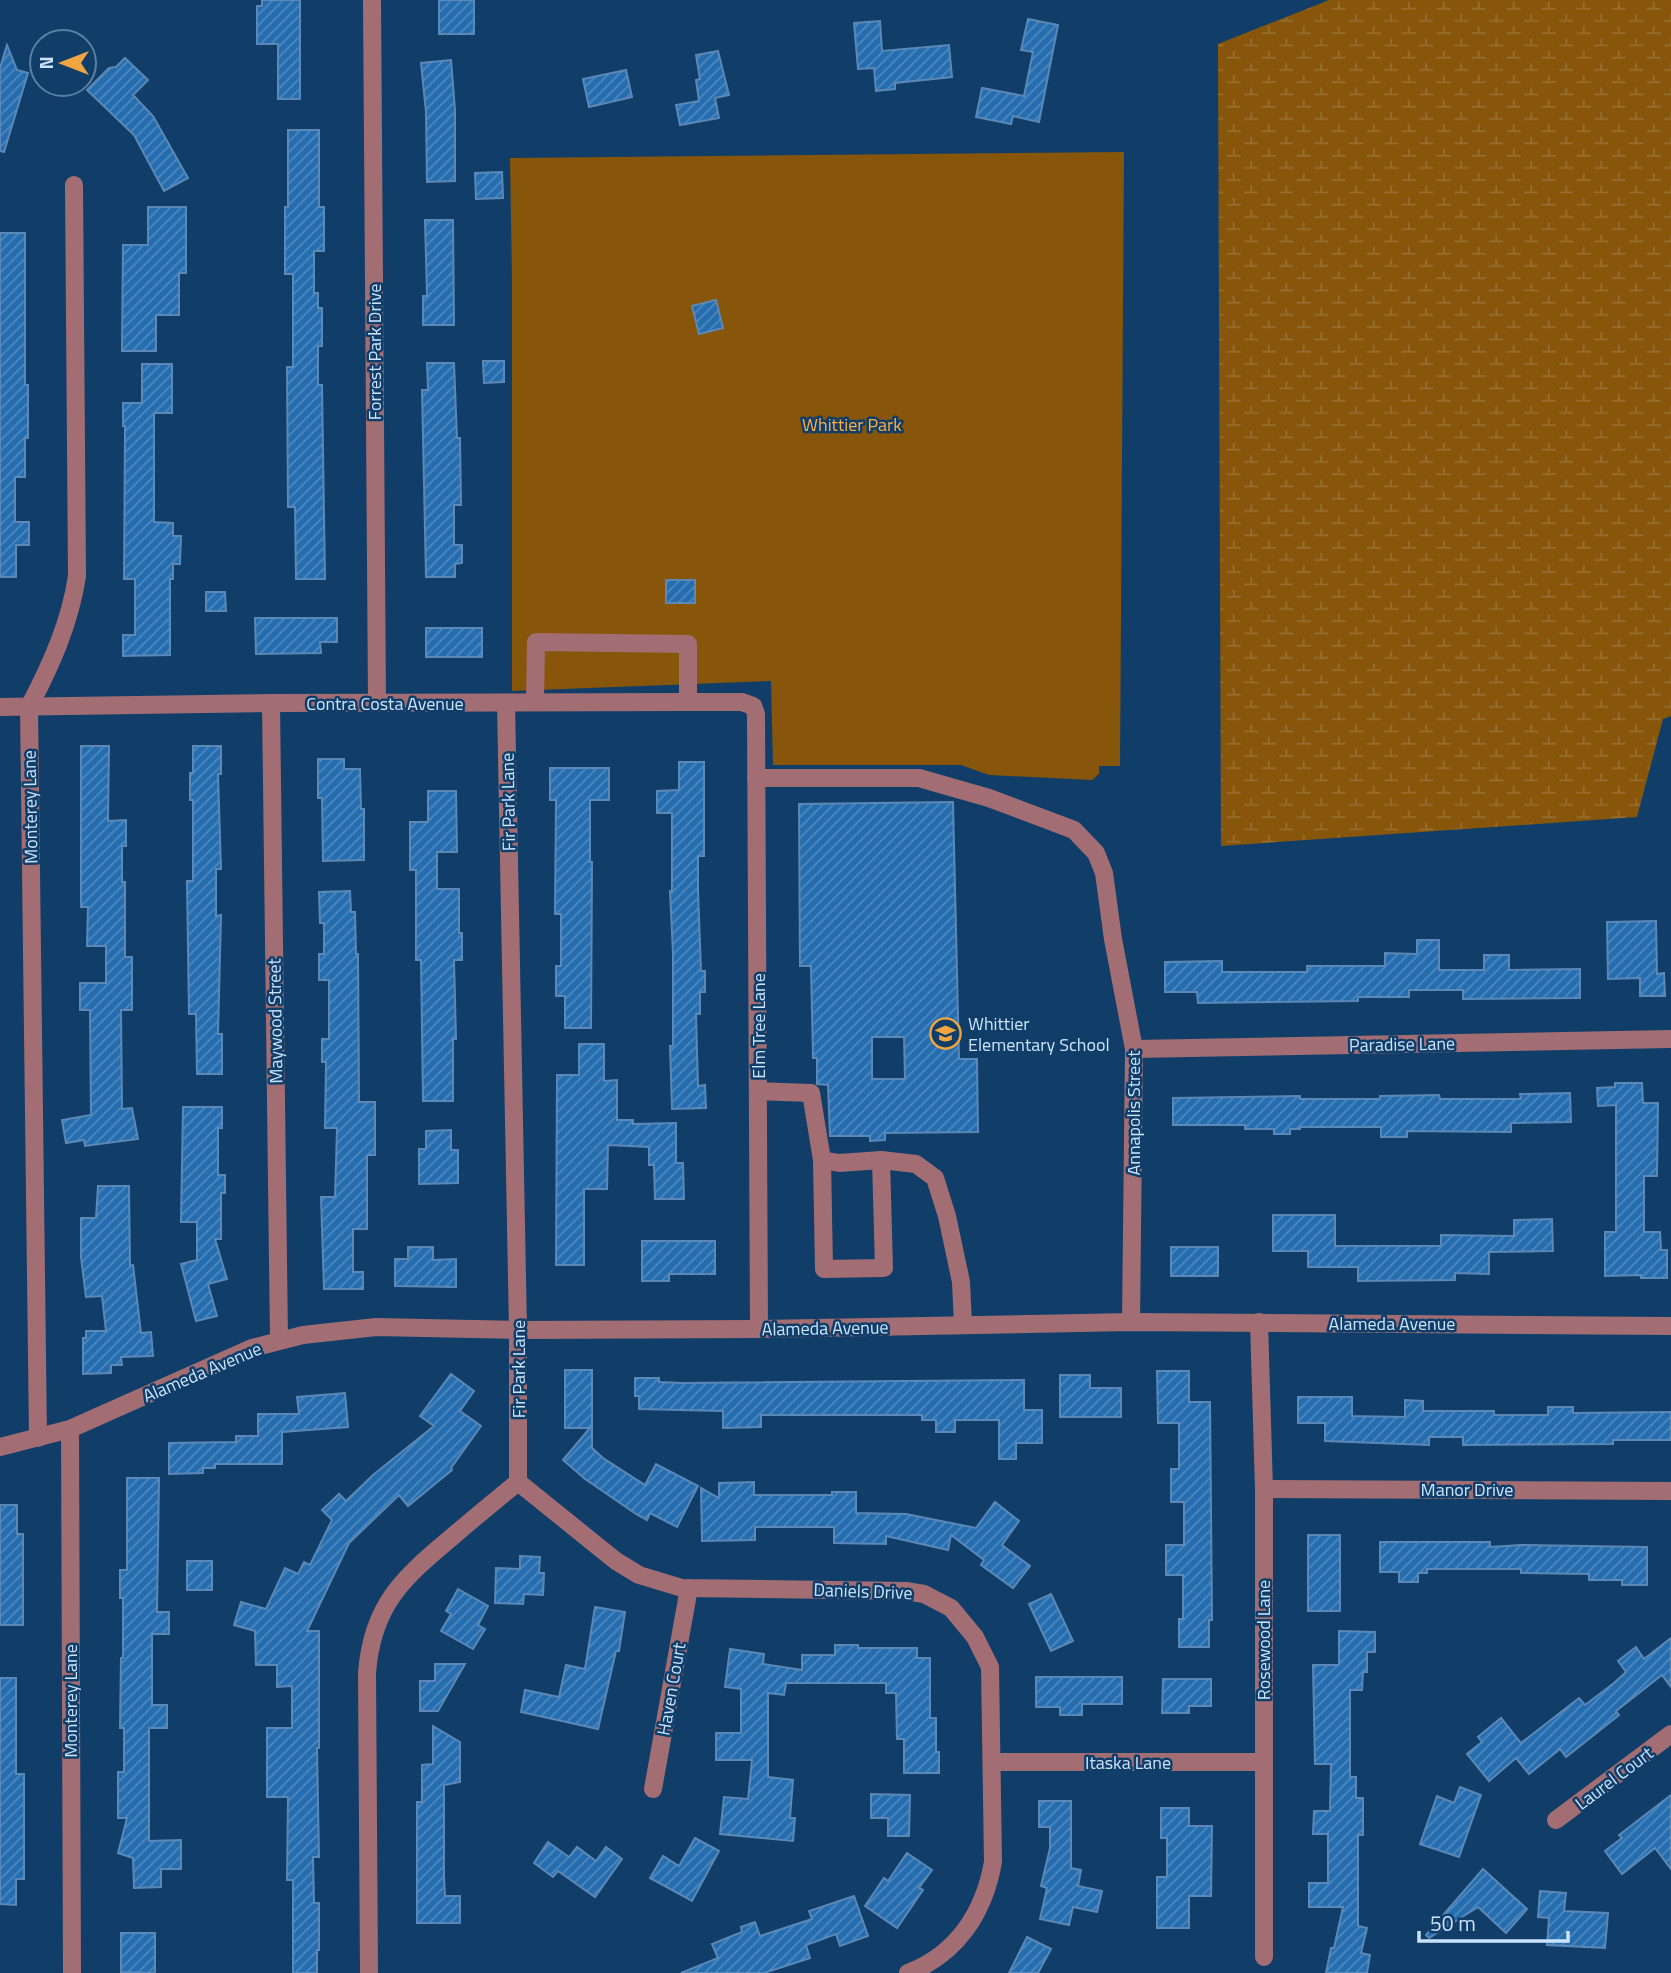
<svg xmlns="http://www.w3.org/2000/svg" width="1671" height="1973" viewBox="0 0 1671 1973" font-family="'Titillium Web',sans-serif">
<style>
.wetland{fill:url(#wetland-marsh)}
.park{fill:#87560b}
.building{fill:url(#building-hatch);stroke:#5b88b7;stroke-width:2;fill-rule:evenodd}
.lines{fill:none;stroke-linecap:round;stroke-linejoin:round}
.minor{stroke:#a36d74;stroke-width:18}
.labels{text-anchor:middle;dominant-baseline:central;stroke-width:5;stroke-linejoin:round;paint-order:stroke}
.street-label{font-size:18px;fill:#cbe3fd;stroke:#103e68}
.park-label{font-size:18px;fill:#ffaf45;stroke:#103e68}
.poi-label{font-size:18px;fill:#cbe3fd;stroke:#103e68;text-anchor:start}
</style>
<defs>
<pattern id="wetland-marsh" width="20" height="14" patternUnits="userSpaceOnUse" patternTransform="scale(1.75)"><rect width="20" height="14" fill="#87560b"/><path d="M1 5h8M5 5V1M11 12h8M15 12V8" fill="none" stroke="#976e2f"/></pattern>
<pattern id="building-hatch" width="6" height="6" patternUnits="userSpaceOnUse" patternTransform="scale(1.75)"><rect width="6" height="6" fill="#256daf"/><path d="M-1 1l2-2M0 6l6-6M5 7l2-2" fill="none" stroke="#4d89bf"/></pattern>
</defs>
<rect width="100%" height="100%" fill="#103e68"/>
<!-- wetland -->
<path class="wetland" d="M1329,0H1671V716L1663,719L1637,817L1221,846L1218,44Z"/>
<!-- park -->
<path class="park" d="M1124,152L1120,766H1099V774L1092,780L989,775L961,765H773L771,681L512,691V279L510,158Z"/>
<!-- building -->
<g class="building">
<path d="M262,0H300V99H278V44H257V6H262Z"/>
<rect x="439" y="0" width="35" height="34"/>
<path d="M1028,19L1058,25L1039,122L1013,116L1011,124L976,117L982,88L1024,96L1033,52L1021,50Z"/>
<path d="M880,21L882,51L949,45L952,77L895,83V89L876,91L874,68L858,69L854,23Z"/>
<path d="M7,45L17,70L28,73L4,152L0,151V68Z"/>
<path d="M718,51L729,95L715,98L719,118L680,125L676,105L699,101L696,80L700,79L696,55Z"/>
<path d="M125,58L148,80L133,95L153,116L188,178L164,191L134,135L87,90L109,68L116,67Z"/>
<path d="M451,60L455,110V181L427,182L426,112L421,63Z"/>
<path d="M626,70L632,97L589,107L583,79Z"/>
<path d="M288,130H319V207H324V251H314V293H318V308H322V346H318V385H322L325,579H296L295,507H288L287,367H293V274H285V207H288Z"/>
<path d="M502,172L503,198L476,199L475,173Z"/>
<path d="M148,207H186V273H179V315H156V351H122L123,245H148Z"/>
<path d="M425,220H453L454,325H423V296H427Z"/>
<path d="M0,233H25V385H28V438H25V477H15V522H29V545H16V577H0Z"/>
<path d="M716,300L723,328L699,334L692,306Z"/>
<path d="M483,361H504V382L484,383Z"/>
<path d="M427,363H454L457,438H460L461,505H454V545H462V563L455,564V577H426L422,390H428Z"/>
<path d="M142,364H172V413H154V522L173,523V536H181L180,564H173V579H170V655L123,656V635H135V579H124L125,426H123V403H142Z"/>
<rect x="666" y="580" width="29" height="23"/>
<path d="M206,592H225L226,611H206Z"/>
<path d="M255,618H337V642H320L321,653L256,654Z"/>
<rect x="426" y="628" width="56" height="29"/>
<path d="M81,746H109L108,821L126,820V846H122V882H125V957H132V1010H121L122,1109L132,1108L138,1139L85,1146L84,1140L66,1143L62,1120L91,1115L90,1010H80V983H106V946H87L88,907H81Z"/>
<path d="M193,746H221V774H218L221,869H216V916L221,915L218,1034H222V1074H197L196,1014H189L187,881H193V800H190V773H193Z"/>
<path d="M318,759H344V769H360L361,809H364V860L323,861L322,798H318Z"/>
<path d="M679,762H704V856H698V890L701,971H705V992H700V1014H696L698,1086L705,1085L706,1108L672,1109L670,1046H673V953L670,891H672V813H657V791L679,790Z"/>
<path d="M550,768H609V800H590V862H592L591,1028H565V996H556V966H561V914H555L556,800H550Z"/>
<path d="M428,791H456L457,852H437V889H459V933H462V960H454L456,1039H453V1101H423L421,960H416V870H410V822H428Z"/>
<path d="M953,802L959,1059H977L978,1132L885,1133V1140L870,1141V1136H830L828,1085L817,1084V1058H813L811,966H800L799,804ZM872,1037H904L905,1079H872Z"/>
<path d="M350,891L351,912H355L356,954H358L359,1102H375V1155H367V1229H353V1272H363V1289H324L321,1197H335L337,1128H325L326,1062H322V1039H329V980H319V954H324V923H320L319,892Z"/>
<path d="M1656,921L1657,974L1664,973L1665,996H1640V978L1608,979L1607,922Z"/>
<path d="M1417,940H1439V970H1484V955H1509V970L1580,969V998L1463,999V990H1409V997H1358V1001L1198,1003L1197,992H1165V962L1222,961V972H1307V966H1385V953L1417,954Z"/>
<path d="M579,1044H604V1081L617,1080V1120H633V1124L676,1123V1163H683L684,1199H655L654,1165H649V1147L608,1145L607,1189H584V1265H556L557,1075H579Z"/>
<path d="M1615,1083H1642L1643,1103H1658L1657,1176H1644V1232H1660L1661,1250H1667V1278H1641V1275L1605,1276V1232H1616V1105L1598,1106L1597,1088L1615,1087Z"/>
<path d="M1570,1093L1571,1122L1511,1123V1132L1407,1131V1137H1381V1127H1300V1129H1290V1134H1274V1129H1245V1125H1173V1098L1300,1096V1099H1380V1096L1439,1095L1440,1099H1521L1520,1094Z"/>
<path d="M183,1107H222V1128H218V1175H225V1193H221V1239H215L227,1279L208,1284L217,1316L196,1321L181,1264L197,1260V1222H181Z"/>
<path d="M451,1130V1150H458V1183L419,1184V1149H426V1131Z"/>
<path d="M98,1186H129L130,1266L133,1265L141,1333L151,1332L153,1356L121,1357L122,1365H111V1373L83,1374V1338H86V1331H106L102,1296L86,1297L81,1257V1218H96Z"/>
<path d="M1273,1215H1335V1246H1441V1235L1514,1236V1220L1552,1219L1553,1251L1489,1252V1274L1455,1273V1280L1358,1281V1267H1308V1251H1273Z"/>
<path d="M642,1241H715V1274H669V1281H642Z"/>
<path d="M408,1247H433V1260L456,1259V1287L395,1286V1259H408Z"/>
<rect x="1171" y="1247" width="47" height="29"/>
<path d="M565,1370H592V1448L603,1458L645,1485L656,1464L698,1486L677,1527L650,1513L647,1520L636,1514L585,1479L563,1460L590,1428H565Z"/>
<path d="M1157,1371H1189V1402H1210L1212,1620H1209V1647H1179V1619H1183V1575H1166V1545H1184V1502H1171V1469H1179V1423H1158Z"/>
<path d="M451,1374L474,1391L460,1411L481,1426L451,1468L452,1470L408,1506L399,1495L349,1543L307,1631H319V1748H317L319,1857H313L314,1903H319V1950H317V1973H293V1880H287L288,1797H267V1728H292V1686L277,1687V1665H256L255,1631L234,1625L241,1602L266,1609L285,1568L298,1574L304,1562L310,1565L332,1520L322,1510L339,1494L346,1501L373,1475L434,1426L420,1416Z"/>
<path d="M1060,1375H1090V1388H1121V1417H1060Z"/>
<path d="M635,1378H659V1382L683,1383L1024,1380V1410H1042V1443H1016V1459H999V1420H955V1432H936V1420H922V1415H761V1427L723,1428V1411L639,1409V1396H635Z"/>
<path d="M345,1393L348,1427L282,1432V1464H215V1468H203V1473L169,1474V1443L236,1442V1436H258V1414H299L297,1397Z"/>
<path d="M1298,1397H1352V1416L1405,1417V1400L1423,1401V1411H1494V1415H1548V1407H1573V1413L1671,1412V1440H1613V1444L1463,1445V1437H1429V1445L1325,1441V1423H1298Z"/>
<path d="M127,1478H159L157,1612H169V1634H152V1705H167V1728H149V1841L181,1840V1869H161V1887L134,1888L133,1858L118,1853L127,1818H118V1772H124V1728H120L121,1658H123V1598H120V1570H127Z"/>
<path d="M754,1482V1495H832V1492H856V1513L906,1514L976,1528L995,1502L1019,1521L1002,1545L1030,1566L1013,1588L981,1565L984,1560L951,1535L948,1550L886,1536V1544L834,1543V1527H755V1540L702,1541L701,1488L719,1498V1483Z"/>
<path d="M0,1505H17V1534H23V1625H0Z"/>
<rect x="1308" y="1535" width="32" height="76"/>
<path d="M1380,1542H1490V1547L1521,1545L1647,1547V1585H1622V1580H1589V1574L1521,1573V1569H1427V1573H1418V1582H1399V1572H1380Z"/>
<path d="M520,1556L540,1557L539,1573H544L543,1595L524,1594L523,1604L495,1603L496,1568L520,1569Z"/>
<rect x="187" y="1561" width="25" height="29"/>
<path d="M458,1589L488,1606L478,1625L485,1629L473,1649L441,1631L451,1614L446,1611Z"/>
<path d="M1051,1594L1073,1641L1051,1651L1029,1604Z"/>
<path d="M595,1607L625,1612L619,1651H616L598,1729L521,1712L525,1690L559,1697L566,1665L585,1669Z"/>
<path d="M1339,1631L1375,1632V1652H1367V1672H1363L1362,1690H1350V1777H1356V1798H1363V1835H1358V1926L1367,1928L1361,1953L1370,1955L1367,1973H1326L1331,1948H1334L1343,1907H1309V1883H1328V1834H1313L1314,1811H1330L1331,1764H1315L1313,1665H1339Z"/>
<path d="M1671,1638V1687L1662,1675L1616,1711L1619,1715L1566,1757L1560,1749L1529,1774L1516,1758L1489,1781L1467,1754L1482,1742L1478,1737L1501,1718L1521,1743L1579,1698L1585,1705L1614,1683L1626,1672L1618,1661L1636,1647L1644,1659Z"/>
<path d="M835,1645H858V1648H917V1658H930V1718H936V1752H939V1773H904V1739H897L896,1693H886V1683H786L784,1695L768,1693V1777L793,1780L790,1818H795L793,1841L720,1834L724,1797L748,1799L752,1760H716V1733H741V1689L725,1687L730,1649L764,1654L763,1664L802,1670V1655H835Z"/>
<path d="M435,1664H465L438,1711H420V1681H435Z"/>
<path d="M1036,1677H1122V1704H1082V1715H1060V1707H1036Z"/>
<path d="M0,1678H16V1774H24V1879H16V1905L0,1904Z"/>
<path d="M1163,1679H1211V1706H1189V1713H1162Z"/>
<path d="M433,1726L460,1742V1782L444,1785V1876L445,1896H460V1923H417V1802H422V1765L433,1764Z"/>
<path d="M1460,1787L1481,1795L1459,1857L1420,1844L1437,1796L1454,1803Z"/>
<path d="M871,1794L910,1795L909,1836H888V1818H871Z"/>
<path d="M1671,1795V1869L1655,1848L1622,1874L1605,1851L1622,1838L1619,1835Z"/>
<path d="M1039,1801H1071V1868L1081,1870L1078,1886L1102,1891L1097,1912L1073,1907L1069,1925L1040,1919L1047,1888L1041,1886L1050,1848V1827H1039Z"/>
<path d="M1161,1808H1189V1826H1212L1211,1896H1189V1928H1157V1877H1167V1838H1161Z"/>
<path d="M695,1838L719,1851L692,1901L650,1878L663,1856L679,1866Z"/>
<path d="M548,1842L569,1857L577,1847L596,1861L606,1847L622,1859L595,1897L558,1871L553,1877L534,1863Z"/>
<path d="M907,1853L932,1870L919,1888L923,1890L897,1928L865,1906L884,1878L888,1881Z"/>
<path d="M1483,1869L1527,1909L1506,1933L1478,1907L1429,1938L1426,1935Z"/>
<path d="M1540,1891L1566,1893L1564,1911L1608,1913L1605,1948L1547,1945L1549,1918L1538,1917Z"/>
<path d="M854,1896L868,1936L840,1946L836,1934L806,1945L810,1958L764,1973H681L718,1958L712,1944L742,1932L741,1927L755,1922L760,1936L812,1919L809,1911Z"/>
<path d="M121,1933H155V1973L121,1972Z"/>
<path d="M1027,1937L1051,1949L1038,1973H1009Z"/>
</g>
<g class="lines">
<!-- minor -->
<g class="minor">
<path d="M372,0L377,703"/>
<path d="M535,702L536,642L688,644V702"/>
<path d="M271,703L279,1340"/>
<path d="M0,707L271,703L688,702H742L753,706L756,714L759,1329"/>
<path d="M756,778H919L989,798L1074,830L1096,853L1104,873L1113,939L1134,1049L1131,1322"/>
<path d="M1134,1049L1671,1039"/>
<path d="M758,1091L811,1093L822,1160L839,1163L881,1160L916,1164L935,1178L947,1216L961,1282L963,1325"/>
<path d="M822,1160L824,1269L884,1268L881,1160"/>
<path d="M1259,1322L1264,1489V1957"/>
<path d="M70,1429L72,1973"/>
<path d="M38,1438L29,707C51,665 70,623 77,576L74,185"/>
<path d="M0,1447L70,1429L252,1348L303,1335L376,1327L518,1330L759,1329L1131,1322L1671,1326"/>
<path d="M518,1482L616,1561L639,1575L682,1588L906,1591L924,1594L951,1608L975,1637L990,1667L993,1862C984,1913 957,1954 908,1973"/>
<path d="M1264,1489L1671,1491"/>
<path d="M993,1762H1263"/>
<path d="M653,1789L689,1588"/>
<path d="M1556,1820L1671,1734"/>
<path d="M369,1973L367,1673C372,1605 403,1578 452,1537C474,1518 496,1500 518,1482V1330L506,703"/>
</g>
</g>
<!-- icons -->
<defs>
<symbol id="school-ring" viewBox="-11 -11 22 22"><circle r="9.5" fill="#103e68" stroke="#f1a540" stroke-width="1.5"/><path d="M0-5L7-2L0 1L-7-2ZM-4 1L0 2.5L4 1V4Q0 6-4 4Z" fill="#f1a540"/></symbol>
</defs>
<g fill-rule="evenodd">
<use href="#school-ring" x="928" y="1016" width="35" height="35"/>
</g>
<g class="labels">
<!-- street labels -->
<g class="street-label">
<text transform="translate(374 352) rotate(-90)">Forrest Park Drive</text>
<text x="385" y="703">Contra Costa Avenue</text>
<text transform="translate(508 802) rotate(-91)">Fir Park Lane</text>
<text transform="translate(30 807) rotate(-91)">Monterey Lane</text>
<text transform="translate(275 1021) rotate(-91)">Maywood Street</text>
<text transform="translate(758 1026) rotate(-90)">Elm Tree Lane</text>
<text transform="translate(1402 1044) rotate(-1)">Paradise Lane</text>
<text transform="translate(1133 1113) rotate(-90)">Annapolis Street</text>
<text x="1392" y="1323">Alameda Avenue</text>
<text transform="translate(825 1328) rotate(-1)">Alameda Avenue</text>
<text transform="translate(518 1369) rotate(-90)">Fir Park Lane</text>
<text transform="translate(202 1372) rotate(-23)">Alameda Avenue</text>
<text x="1467" y="1489">Manor Drive</text>
<text transform="translate(863 1591) rotate(2)">Daniels Drive</text>
<text transform="translate(1263 1640) rotate(-90)">Rosewood Lane</text>
<text transform="translate(671 1689) rotate(-80)">Haven Court</text>
<text transform="translate(70 1701) rotate(-90)">Monterey Lane</text>
<text x="1128" y="1762">Itaska Lane</text>
<text transform="translate(1614 1778) rotate(-37)">Laurel Court</text>
</g>
<!-- park labels -->
<g class="park-label">
<text x="852" y="424">Whittier Park</text>
</g>
<!-- poi labels -->
<g class="poi-label">
<text x="968" y="1023">Whittier<tspan x="968" dy="21">Elementary School</tspan></text>
</g>
</g>
<!-- north arrow -->
<g transform="translate(63 63) rotate(270)"><circle r="33" fill="#103e68" stroke="#5b80a4" stroke-width="2"/>
<path d="M0-5L12 26L0 18L-12 26Z" fill="#f1a540"/>
<text y="-10" font-size="19" font-weight="bold" text-anchor="middle" fill="#cbe3fd">N</text>
</g>
<!-- scale -->
<path d="M1419 1931v10h149v-10" fill="none" stroke="#cbe3fd" stroke-width="3.5"/>
<text x="1430" y="1931" font-size="21" fill="#cbe3fd" stroke="#103e68" stroke-width="5" paint-order="stroke">50 m</text>
</svg>
